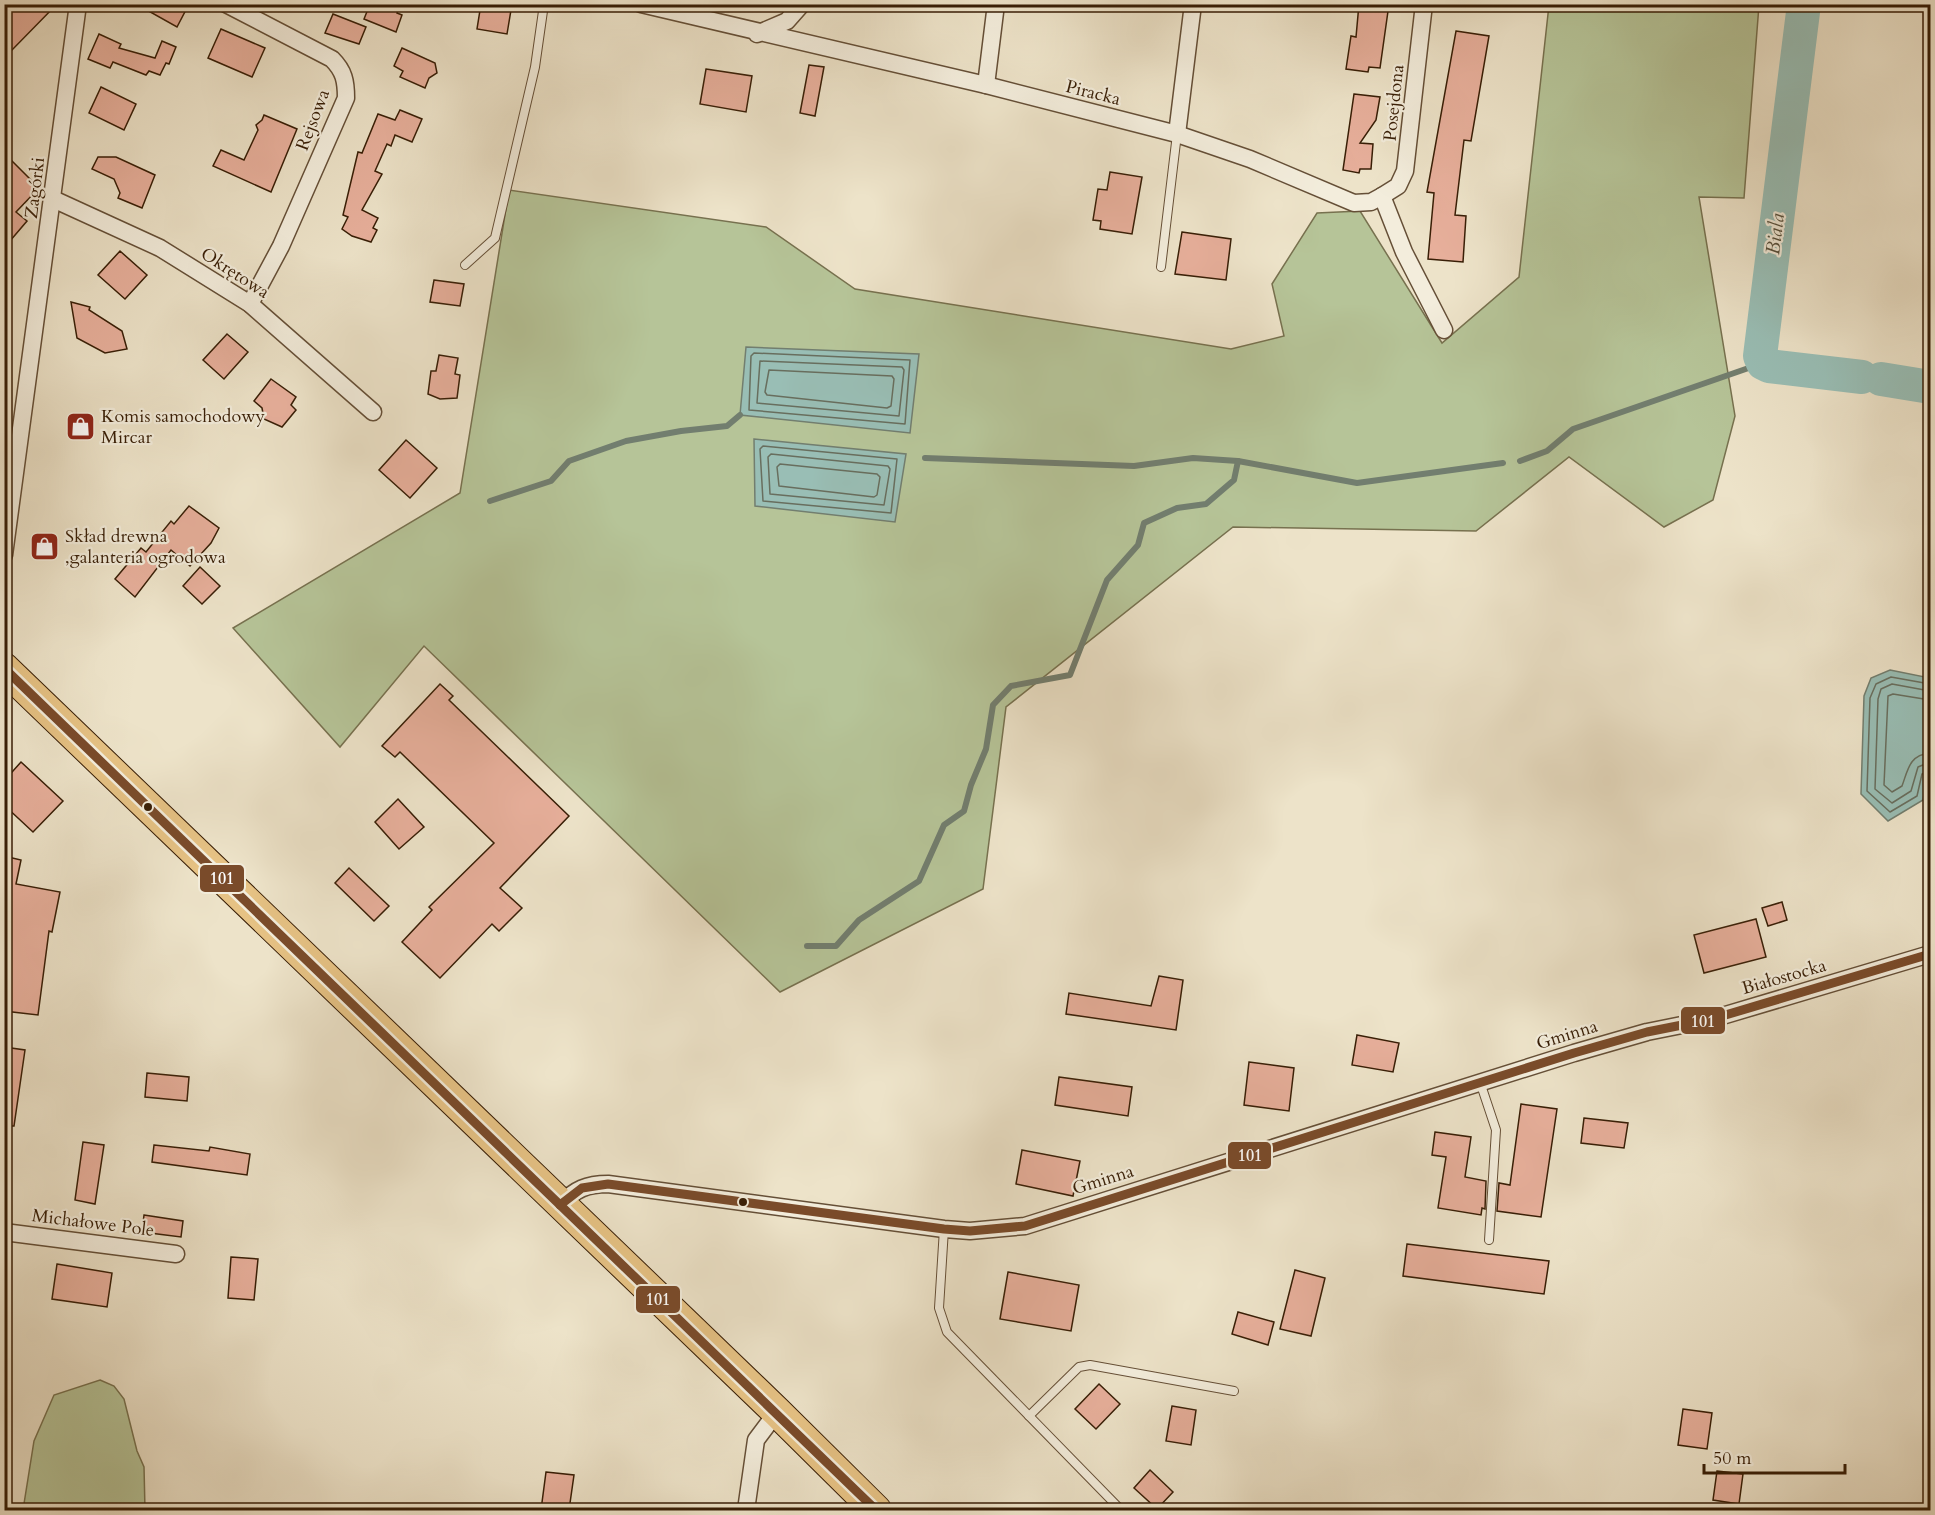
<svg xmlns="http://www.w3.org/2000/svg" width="1935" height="1515" viewBox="0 0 1935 1515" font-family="Cardo,serif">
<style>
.green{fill:#b6c498;stroke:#77714f;stroke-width:1.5}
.water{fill:#99beb5;stroke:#727e6f;stroke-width:1.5}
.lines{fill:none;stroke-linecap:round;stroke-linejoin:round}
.shore{stroke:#686e5e;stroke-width:1.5}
.stream{stroke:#727e6f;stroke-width:6}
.river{stroke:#99beb5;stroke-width:34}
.building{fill:#e7af9b;stroke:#381e06;stroke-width:1.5}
.lane-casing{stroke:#654f37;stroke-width:10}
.street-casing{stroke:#654f37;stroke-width:19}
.highway-casing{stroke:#381e06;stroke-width:32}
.lane{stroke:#f3eddc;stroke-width:8}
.street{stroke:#f3eddc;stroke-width:16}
.highway{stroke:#e6c284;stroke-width:30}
.bus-1-casing{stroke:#f3eddc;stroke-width:14}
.bus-1{stroke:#7a4b2a;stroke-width:9}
.bus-dot{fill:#381e06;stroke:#f3eddc;stroke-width:2}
.labels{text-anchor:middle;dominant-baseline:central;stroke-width:4.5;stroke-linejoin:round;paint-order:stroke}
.street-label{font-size:18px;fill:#381e06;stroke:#f3eddc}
.poi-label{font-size:18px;fill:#381e06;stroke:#f3eddc;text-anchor:start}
.water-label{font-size:20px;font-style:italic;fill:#554e3b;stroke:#f3eddc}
.line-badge{stroke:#f3eddc;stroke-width:2}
.badge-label{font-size:16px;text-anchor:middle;font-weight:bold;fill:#fff}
</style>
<rect width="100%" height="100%" fill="#ede3c9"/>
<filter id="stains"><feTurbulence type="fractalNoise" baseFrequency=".00333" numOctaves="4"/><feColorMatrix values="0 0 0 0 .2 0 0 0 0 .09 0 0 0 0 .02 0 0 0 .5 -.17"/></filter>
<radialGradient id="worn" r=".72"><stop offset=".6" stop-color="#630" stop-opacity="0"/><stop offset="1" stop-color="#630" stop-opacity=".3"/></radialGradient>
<!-- green -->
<g class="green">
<path d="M1549,5H1759L1744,198L1699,197L1735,416L1713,500L1664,527L1569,457L1476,531L1233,527L1006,707L983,889L780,992L424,646L340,747L233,628L460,493L509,190L766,227L855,289L1231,349L1284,336L1272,284L1317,213L1360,211L1442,343L1519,277Z"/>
<path d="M100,1380L114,1386L124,1399L137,1451L144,1467L145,1510H23L34,1441L54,1395Z"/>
</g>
<!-- water -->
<g class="water">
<path d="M746,347L919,354L910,433L740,415Z"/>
<path d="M754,439L906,454L895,522L755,506Z"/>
<path d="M1890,670L1930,678V762L1923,800L1888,821L1861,794L1864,696L1871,678Z"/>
</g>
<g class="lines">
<!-- shore -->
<g class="shore">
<path d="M754,353L910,360L905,424L749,410L751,356Z"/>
<path d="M760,361L902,367L904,370L899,416L757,403Z"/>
<path d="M769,370L892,376L894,379L891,406L887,408L767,395L765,392Z"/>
<path d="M763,446L897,459L891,513L763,501L760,449Z"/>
<path d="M771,454L888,466L890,469L884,505L770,494L768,457Z"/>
<path d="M780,464L877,474L880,477L877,495L874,497L779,486L777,467Z"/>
<path d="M1930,684L1891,677L1876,684L1870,698L1867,791L1890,812L1917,796L1922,774L1930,770"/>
<path d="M1930,691L1892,684L1881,689L1878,699L1875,789L1892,803L1911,791L1918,767L1930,762"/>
<path d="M1930,700L1893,694L1888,696L1884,785L1892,792L1902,786C1908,770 1909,755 1930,753"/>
</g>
<!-- stream -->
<g class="stream">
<path d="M925,458L1134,466L1193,458L1238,461L1357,483L1503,463"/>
<path d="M1520,461L1547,451L1573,429L1763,363"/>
<path d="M490,501L551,481L569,461L626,441L681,431L727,426L740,415"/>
<path d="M807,946H836L859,920L919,881L944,825L964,811L971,785L986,749L993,705L1011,686L1070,675L1107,580L1138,545L1144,523L1177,508L1206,504L1234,480L1238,461"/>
</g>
<!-- river -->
<g class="river">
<path d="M1804,4L1760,356L1763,363L1769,366L1862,377"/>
<path d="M1881,379L1930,387"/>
</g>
</g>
<!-- building -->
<g class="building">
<path d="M4,4H57L12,50L4,42Z"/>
<path d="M136,4H189L177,27Z"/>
<path d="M370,4H400L397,13L402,15L396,32L364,19Z"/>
<path d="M481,4H512L507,34L477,29Z"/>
<path d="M1359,4H1389L1380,68L1369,67L1368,72L1346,69L1351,36L1356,37Z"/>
<path d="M333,14L366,27L359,44L325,33Z"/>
<path d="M221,29L265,48L252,77L208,58Z"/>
<path d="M1456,31L1489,36L1471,141L1464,140L1455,215L1466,216L1463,262L1428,259L1434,193L1427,192Z"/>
<path d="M99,34L121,44L119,48L155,58L162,41L176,47L169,64L166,63L160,75L149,71L146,75L113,62L110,68L88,59Z"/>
<path d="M402,48L435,63L437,73L429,78L425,88L400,77L403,71L394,66Z"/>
<path d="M809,65L824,67L815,116L800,113Z"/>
<path d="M706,69L752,76L746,112L700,104Z"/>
<path d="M101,87L136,104L124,130L89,113Z"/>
<path d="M1354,94L1380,97L1376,120L1360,143L1373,144L1371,169H1360L1359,173L1343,170Z"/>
<path d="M400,110L422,119L412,142L395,135L391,146L387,144L375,171L382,174L362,210L378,218L373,228L377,230L371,242L352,236L342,229L348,217L343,215L358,152L362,153L378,114L395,120Z"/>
<path d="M264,115L297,129L271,192L213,166L221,150L244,160L258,130L256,125L262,120Z"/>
<path d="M4,153L39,188L16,212L27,221L4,248Z"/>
<path d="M98,157H116L155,175L142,208L118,198L120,193L114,179L92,169Z"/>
<path d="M1110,172L1142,177L1132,234L1100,229L1101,221L1093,220L1098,189L1107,190Z"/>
<path d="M1182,232L1231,239L1226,280L1175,274Z"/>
<path d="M120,251L147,275L125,299L98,275Z"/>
<path d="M434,280L464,284L460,306L430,302Z"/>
<path d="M71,302L90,307L89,310L122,331L127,349L105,353L77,338Z"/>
<path d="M227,334L248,352L224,379L203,360Z"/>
<path d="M439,355L458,358L455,374L460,375L457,398L440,399L428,394L431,371H436Z"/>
<path d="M271,379L296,397L291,405L296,410L282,427L264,419L262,408L254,401Z"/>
<path d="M406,440L437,468L410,498L379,470Z"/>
<path d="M189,506L219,528L211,543L190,566L171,550L135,597L115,579L141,548L146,552L171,521L174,524Z"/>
<path d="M200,567L220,586L202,604L183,586Z"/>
<path d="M440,684L453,696L449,700L569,816L500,888L522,908L499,931L492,924L440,978L402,942L432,910L429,907L494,843L400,752L395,757L382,746Z"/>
<path d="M21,762L63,801L33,832L4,805V781Z"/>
<path d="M398,799L424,827L399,849L375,822Z"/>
<path d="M4,856L21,860L16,884L60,892L52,932L49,931L38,1015L4,1011Z"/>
<path d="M349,868L389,906L374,921L335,883Z"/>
<path d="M1782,902L1787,920L1768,926L1762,908Z"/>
<path d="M1756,919L1766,957L1704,973L1694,935Z"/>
<path d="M1159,976L1183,980L1176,1030L1066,1014L1069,993L1151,1006Z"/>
<path d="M1357,1035L1399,1043L1393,1072L1352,1065Z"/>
<path d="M4,1047L25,1050L14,1126H4Z"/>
<path d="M1249,1062L1294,1068L1289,1111L1244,1105Z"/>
<path d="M147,1073L189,1077L187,1101L145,1097Z"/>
<path d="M1059,1077L1132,1087L1128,1116L1055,1105Z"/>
<path d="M1521,1104L1557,1109L1541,1217L1497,1211L1499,1183L1510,1185Z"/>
<path d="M1584,1118L1628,1123L1624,1148L1581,1143Z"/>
<path d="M1435,1132L1471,1137L1465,1177L1486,1181L1485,1209L1482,1208L1481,1215L1438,1208L1446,1157L1432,1155Z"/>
<path d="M83,1142L104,1145L95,1204L75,1200Z"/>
<path d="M154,1145L209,1151L210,1147L250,1154L247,1175L152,1162Z"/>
<path d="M1022,1150L1080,1161L1073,1196L1016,1184Z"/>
<path d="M144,1215L183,1221L181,1237L142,1232Z"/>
<path d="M1407,1244L1549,1261L1544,1294L1403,1276Z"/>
<path d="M231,1257L258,1259L254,1300L228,1298Z"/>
<path d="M57,1264L112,1273L107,1307L52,1299Z"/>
<path d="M1295,1270L1325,1278L1311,1336L1280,1329Z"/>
<path d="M1008,1272L1079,1285L1071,1331L1000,1319Z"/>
<path d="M1238,1312L1274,1322L1268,1345L1232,1334Z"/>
<path d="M1099,1384L1120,1404L1096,1429L1075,1409Z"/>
<path d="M1172,1406L1196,1410L1191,1445L1166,1441Z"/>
<path d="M1683,1409L1712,1413L1707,1449L1678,1445Z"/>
<path d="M1150,1470L1173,1492L1157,1509L1134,1488Z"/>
<path d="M1717,1471L1743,1474L1739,1504L1713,1500Z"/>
<path d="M546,1472L574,1475L569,1510H541Z"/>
</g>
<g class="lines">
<defs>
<g id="lane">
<path d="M465,265L495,238L535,67L544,4"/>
<path d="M1161,267L1177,134"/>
<path d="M1480,1082L1496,1130L1489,1240"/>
<path d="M944,1229L939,1308L947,1332L1121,1510"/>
<path d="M1029,1416L1079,1367L1090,1365L1234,1391"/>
</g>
<g id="street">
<path d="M226,4L332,59C344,71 346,81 346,98L281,246L250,304"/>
<path d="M641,4L986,85L1177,134L1250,159L1354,203L1371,202L1382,196L1404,252L1444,330"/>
<path d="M757,34L787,21L802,4"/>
<path d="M986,85L996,4"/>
<path d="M1177,134L1193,4"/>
<path d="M1382,196L1398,186L1405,171L1424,4"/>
<path d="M53,199L160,248L250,304L373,412"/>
<path d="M4,555L78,4"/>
<path d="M560,1205C575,1189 587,1184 608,1184L944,1229L970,1231L1025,1226L1574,1053L1647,1032L1712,1019L1930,954"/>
<path d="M4,1232L176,1254"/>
<path d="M746,1510L756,1440L777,1412"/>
</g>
<path id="highway" d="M4,668L777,1412L876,1510"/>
</defs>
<!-- lane casing -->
<use href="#lane" class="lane-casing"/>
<!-- street casing -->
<use href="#street" class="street-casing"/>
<!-- highway casing -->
<use href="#highway" class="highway-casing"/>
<!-- lane -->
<use href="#lane" class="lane"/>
<!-- street -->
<use href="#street" class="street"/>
<!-- highway -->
<use href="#highway" class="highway"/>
<defs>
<g id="bus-1">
<path d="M4,668L876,1510"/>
<path d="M560,1205L582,1188L608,1184L944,1229L970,1231L1025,1226L1574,1053L1647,1032L1712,1019L1930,954"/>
</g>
</defs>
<!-- bus-1 casing -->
<use href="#bus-1" class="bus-1-casing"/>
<!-- bus-1 -->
<use href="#bus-1" class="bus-1"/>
</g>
<!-- icons -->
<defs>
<symbol id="shop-square" viewBox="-11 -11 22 22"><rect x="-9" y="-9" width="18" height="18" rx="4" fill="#8f2418" stroke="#f3eddc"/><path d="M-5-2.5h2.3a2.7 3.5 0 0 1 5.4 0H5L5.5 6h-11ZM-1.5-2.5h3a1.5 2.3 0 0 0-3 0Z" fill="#fff"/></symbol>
</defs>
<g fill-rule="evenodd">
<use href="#shop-square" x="64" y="410" width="33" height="33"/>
<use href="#shop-square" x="28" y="530" width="33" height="33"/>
</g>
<!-- markers -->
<g class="bus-dot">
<circle cx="148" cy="807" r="5"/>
<circle cx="743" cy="1202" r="5"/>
</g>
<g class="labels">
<!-- street labels -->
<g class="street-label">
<text transform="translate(1093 93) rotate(14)">Piracka</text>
<text transform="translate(1394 103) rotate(-84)">Posejdona</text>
<text transform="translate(313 120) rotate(-69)">Rejsowa</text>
<text transform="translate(35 188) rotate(-83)">Zagórki</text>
<text transform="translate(235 273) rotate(33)">Okrętowa</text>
<text transform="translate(1784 977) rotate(-16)">Białostocka</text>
<text transform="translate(1567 1035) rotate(-17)">Gminna</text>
<text transform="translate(1103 1180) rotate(-17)">Gminna</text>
<text transform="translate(93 1223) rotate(7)">Michałowe Pole</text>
</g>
<!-- poi labels -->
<g class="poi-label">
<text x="101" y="416">Komis samochodowy<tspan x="101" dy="21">Mircar</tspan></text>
<text x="65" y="536">Skład drewna<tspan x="65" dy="21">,galanteria ogrodowa</tspan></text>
</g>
<!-- water labels -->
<g class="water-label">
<text transform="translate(1775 234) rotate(-83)">Biala</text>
</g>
</g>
<g class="line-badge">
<rect x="199" y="864" width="46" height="29" rx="6" fill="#7a4b2a"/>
<rect x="1680" y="1006" width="46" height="29" rx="6" fill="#7a4b2a"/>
<rect x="1227" y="1141" width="45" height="29" rx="6" fill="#7a4b2a"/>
<rect x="635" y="1285" width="46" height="29" rx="6" fill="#7a4b2a"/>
</g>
<g class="badge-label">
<text x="222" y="884">101</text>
<text x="1703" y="1027">101</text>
<text x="1250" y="1161">101</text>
<text x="658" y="1305">101</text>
</g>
<!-- margin -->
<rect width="1935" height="1515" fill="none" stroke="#ede3c9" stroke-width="24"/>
<rect x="6" y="6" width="1923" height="1503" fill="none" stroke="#381e06" stroke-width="3"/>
<rect x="12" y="12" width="1911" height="1491" fill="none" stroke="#381e06" stroke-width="1.5"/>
<!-- scale -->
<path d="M1704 1464v9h141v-9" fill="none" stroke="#381e06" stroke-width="3"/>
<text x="1713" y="1464" font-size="18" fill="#381e06" stroke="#f3eddc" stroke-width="4.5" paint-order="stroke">50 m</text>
<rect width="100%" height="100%" filter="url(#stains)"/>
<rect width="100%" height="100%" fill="url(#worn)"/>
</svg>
